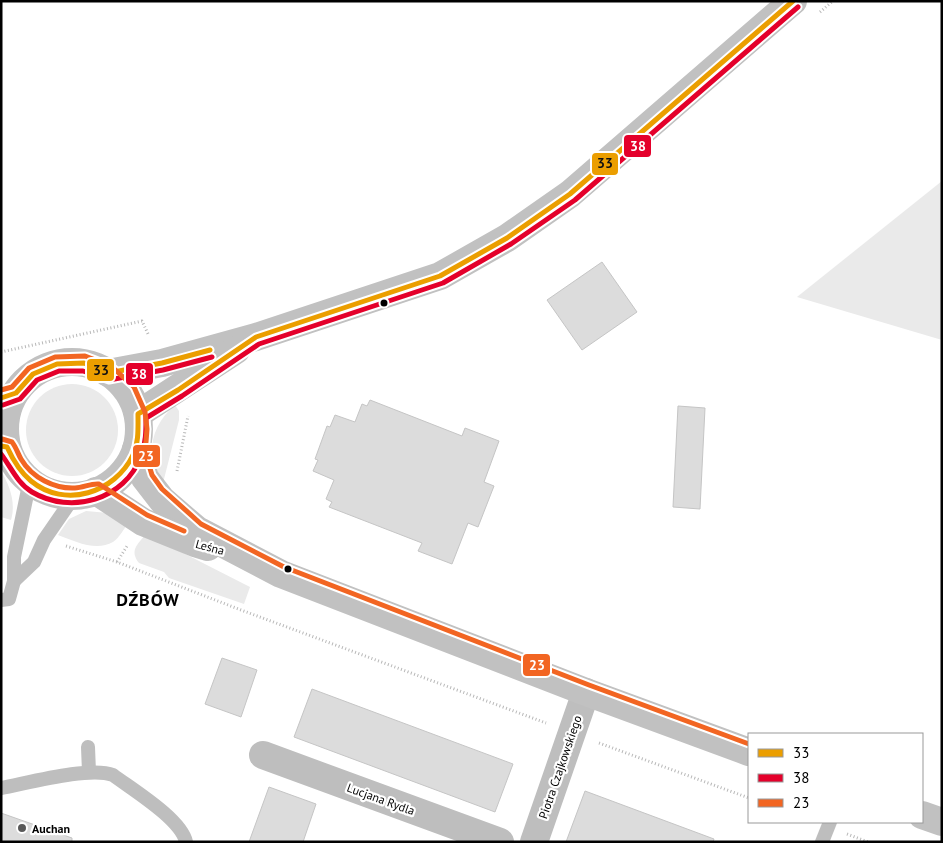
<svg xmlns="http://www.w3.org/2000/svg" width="943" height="843" viewBox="0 0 943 843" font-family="'PT Sans',sans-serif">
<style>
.green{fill:#eaeaea}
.building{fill:#dcdcdc;stroke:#c5c5c5}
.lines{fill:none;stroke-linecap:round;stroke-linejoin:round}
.path{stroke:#b8b8b8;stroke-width:3;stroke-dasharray:1 2.5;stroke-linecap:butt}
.lane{stroke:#bebebe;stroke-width:14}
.street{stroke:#bebebe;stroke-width:28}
.secondary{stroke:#c1c1c1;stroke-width:28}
.bus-1-casing{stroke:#fff;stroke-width:9}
.bus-2-casing{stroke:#fff;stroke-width:9}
.bus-3-casing{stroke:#fff;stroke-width:9}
.bus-1{stroke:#eb9e00;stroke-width:5}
.bus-2{stroke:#e4002b;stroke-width:5}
.bus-3{stroke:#f26522;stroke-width:5}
.bus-dot{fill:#000;stroke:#fff;stroke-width:2}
.poi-dot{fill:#595959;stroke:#fff;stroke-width:2}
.labels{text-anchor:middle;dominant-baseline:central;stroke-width:4.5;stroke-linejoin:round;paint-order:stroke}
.street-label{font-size:12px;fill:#000;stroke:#fff}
.poi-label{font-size:12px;font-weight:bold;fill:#000;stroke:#fff;text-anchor:start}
.district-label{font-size:18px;font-weight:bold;letter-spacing:1px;fill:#000;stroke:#fff}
.line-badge{stroke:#fff;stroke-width:2}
.badge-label{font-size:14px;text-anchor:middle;font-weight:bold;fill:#fff}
.pale-badge-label{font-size:14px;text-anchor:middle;font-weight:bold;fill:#111}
</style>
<rect width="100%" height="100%" fill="#fff"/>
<!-- green -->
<g class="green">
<path d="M942,181V340L797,297Z"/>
<circle cx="72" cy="430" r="46"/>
<path d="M175,405L179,411V420L163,483C159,478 154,472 152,466C151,463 152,457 152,454C151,434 160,418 175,405Z"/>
<path d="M1,471C10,486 16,503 11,520L1,517Z"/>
<path d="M86,511L108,513L128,523C124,529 119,538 113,542C96,552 74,541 58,535L69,519Z"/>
<path d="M146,534L250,587L244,604L169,578L164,572L139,563C129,550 138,544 146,534Z"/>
</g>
<!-- building -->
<g class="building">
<path d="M602,262L637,312L582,350L547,300Z"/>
<path d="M370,400L462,436L465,428L499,441L484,482L494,486L478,527L468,523L452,564L418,551L422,543L329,507L332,502L326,499L334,480L313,471L318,460L315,459L327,426L330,427L335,415L355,422L362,404L367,406Z"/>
<path d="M678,406L705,408L700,509L673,507Z"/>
<path d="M222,658L257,670L241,717L205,704Z"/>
<path d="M312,689L513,764L495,812L294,737Z"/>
<path d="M269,787L316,804L303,842H249Z"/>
<path d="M585,791L714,839L713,842H566Z"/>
<path d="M1,813L72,838V842H1Z"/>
</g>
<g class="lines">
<!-- path -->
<g class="path">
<path d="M820,12L833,1"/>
<path d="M1,352L142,321L149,336"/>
<path d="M177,471L188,416"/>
<path d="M66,546L117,562L241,610L546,723"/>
<path d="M117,562L127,546"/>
<path d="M599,743L749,798"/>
<path d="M847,834L868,842"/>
</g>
<!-- lane -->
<g class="lane">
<path d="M14,581L34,562L44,540L75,495"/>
<path d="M1,600L9,599L14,581V557L30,480"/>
<path d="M88,747L89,772"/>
<path d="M1,788C28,783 90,766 113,775C133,790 181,819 186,842"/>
<path d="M822,842L830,822"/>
</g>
<!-- street -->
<g class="street">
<path d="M263,755L500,842"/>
<path d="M534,842L586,692"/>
</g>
<!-- secondary -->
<g class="secondary">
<circle cx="72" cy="429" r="67"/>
<path d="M108,373L162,363L256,337L440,276L507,238L570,194L793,1"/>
<path d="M138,414L236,350"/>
<path d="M136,449L145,478L162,500L197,530L281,574L586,692L749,752"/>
<path d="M96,491L143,522L195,543L208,547"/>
<path d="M922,815L942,822"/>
</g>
<defs>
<g id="bus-1">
<path d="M1,398L16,393L33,374L57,364L84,363L108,373L162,363L210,350"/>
<path d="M1,446L7,447C13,460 20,472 31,481C65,509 115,493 133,455C139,442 138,428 138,414L178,390L256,337L440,276L507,238L570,194L793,1"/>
</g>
<g id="bus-2">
<path d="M3,405L20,399L37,380L59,371H83L109,380L163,370L212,357"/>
<path d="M1,454C11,467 17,483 32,492C71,515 125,500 141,456C146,443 146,431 146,418L182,396L259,344L443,283L511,244L575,200L798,7"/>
</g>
<g id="bus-3">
<path d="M1,390L12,387L29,368L55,357L85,356L111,366L134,387L145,412L147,429L146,442L144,449L152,475L162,489L201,524L284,567L589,685L749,744"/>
<path d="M2,439L12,442C16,447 18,454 21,459C32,478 55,489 75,488C83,488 91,483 99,484L147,515L184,531"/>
</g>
</defs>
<!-- bus-1 casing -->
<use href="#bus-1" class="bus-1-casing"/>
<!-- bus-2 casing -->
<use href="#bus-2" class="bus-2-casing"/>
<!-- bus-3 casing -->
<use href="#bus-3" class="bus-3-casing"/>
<!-- bus-1 -->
<use href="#bus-1" class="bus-1"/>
<!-- bus-2 -->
<use href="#bus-2" class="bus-2"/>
<!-- bus-3 -->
<use href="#bus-3" class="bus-3"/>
</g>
<!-- markers -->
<g class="bus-dot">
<circle cx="384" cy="303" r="4.5"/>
<circle cx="288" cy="569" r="4.5"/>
</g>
<circle class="poi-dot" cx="22" cy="828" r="5"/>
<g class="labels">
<!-- street labels -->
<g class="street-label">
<text transform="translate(210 547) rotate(15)">Leśna</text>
<text transform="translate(560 767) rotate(-71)">Piotra Czajkowskiego</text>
<text transform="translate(381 799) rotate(20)">Lucjana Rydla</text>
</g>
<!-- poi labels -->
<g class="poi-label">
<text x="32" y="828">Auchan</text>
</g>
<!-- district labels -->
<g class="district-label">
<text x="148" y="599">DŹBÓW</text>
</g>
</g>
<g class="line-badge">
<rect x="623" y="134" width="29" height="24" rx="5" fill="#e4002b"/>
<rect x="591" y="152" width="28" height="24" rx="5" fill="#eb9e00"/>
<rect x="86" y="358" width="29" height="24" rx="5" fill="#eb9e00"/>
<rect x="125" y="362" width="29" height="24" rx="5" fill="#e4002b"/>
<rect x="132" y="444" width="29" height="24" rx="5" fill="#f26522"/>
<rect x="522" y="653" width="29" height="24" rx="5" fill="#f26522"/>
</g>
<g class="badge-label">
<text x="638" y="151">38</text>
<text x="139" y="379">38</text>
<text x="146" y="461">23</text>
<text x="537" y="670">23</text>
</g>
<g class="pale-badge-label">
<text x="605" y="168">33</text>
<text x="101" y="375">33</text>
</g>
<!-- border -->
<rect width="943" height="843" fill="none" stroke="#000000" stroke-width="5"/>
<!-- legend -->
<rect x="748" y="733" width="175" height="90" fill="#ffffff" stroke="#999999"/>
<rect x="758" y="749" width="25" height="8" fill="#eb9e00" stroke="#999999"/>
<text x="793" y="758" font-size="15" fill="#000000">33</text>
<rect x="758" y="774" width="25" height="8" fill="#e4002b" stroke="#999999"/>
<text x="793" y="783" font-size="15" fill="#000000">38</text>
<rect x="758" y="799" width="25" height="8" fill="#f26522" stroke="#999999"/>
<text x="793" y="808" font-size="15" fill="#000000">23</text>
</svg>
